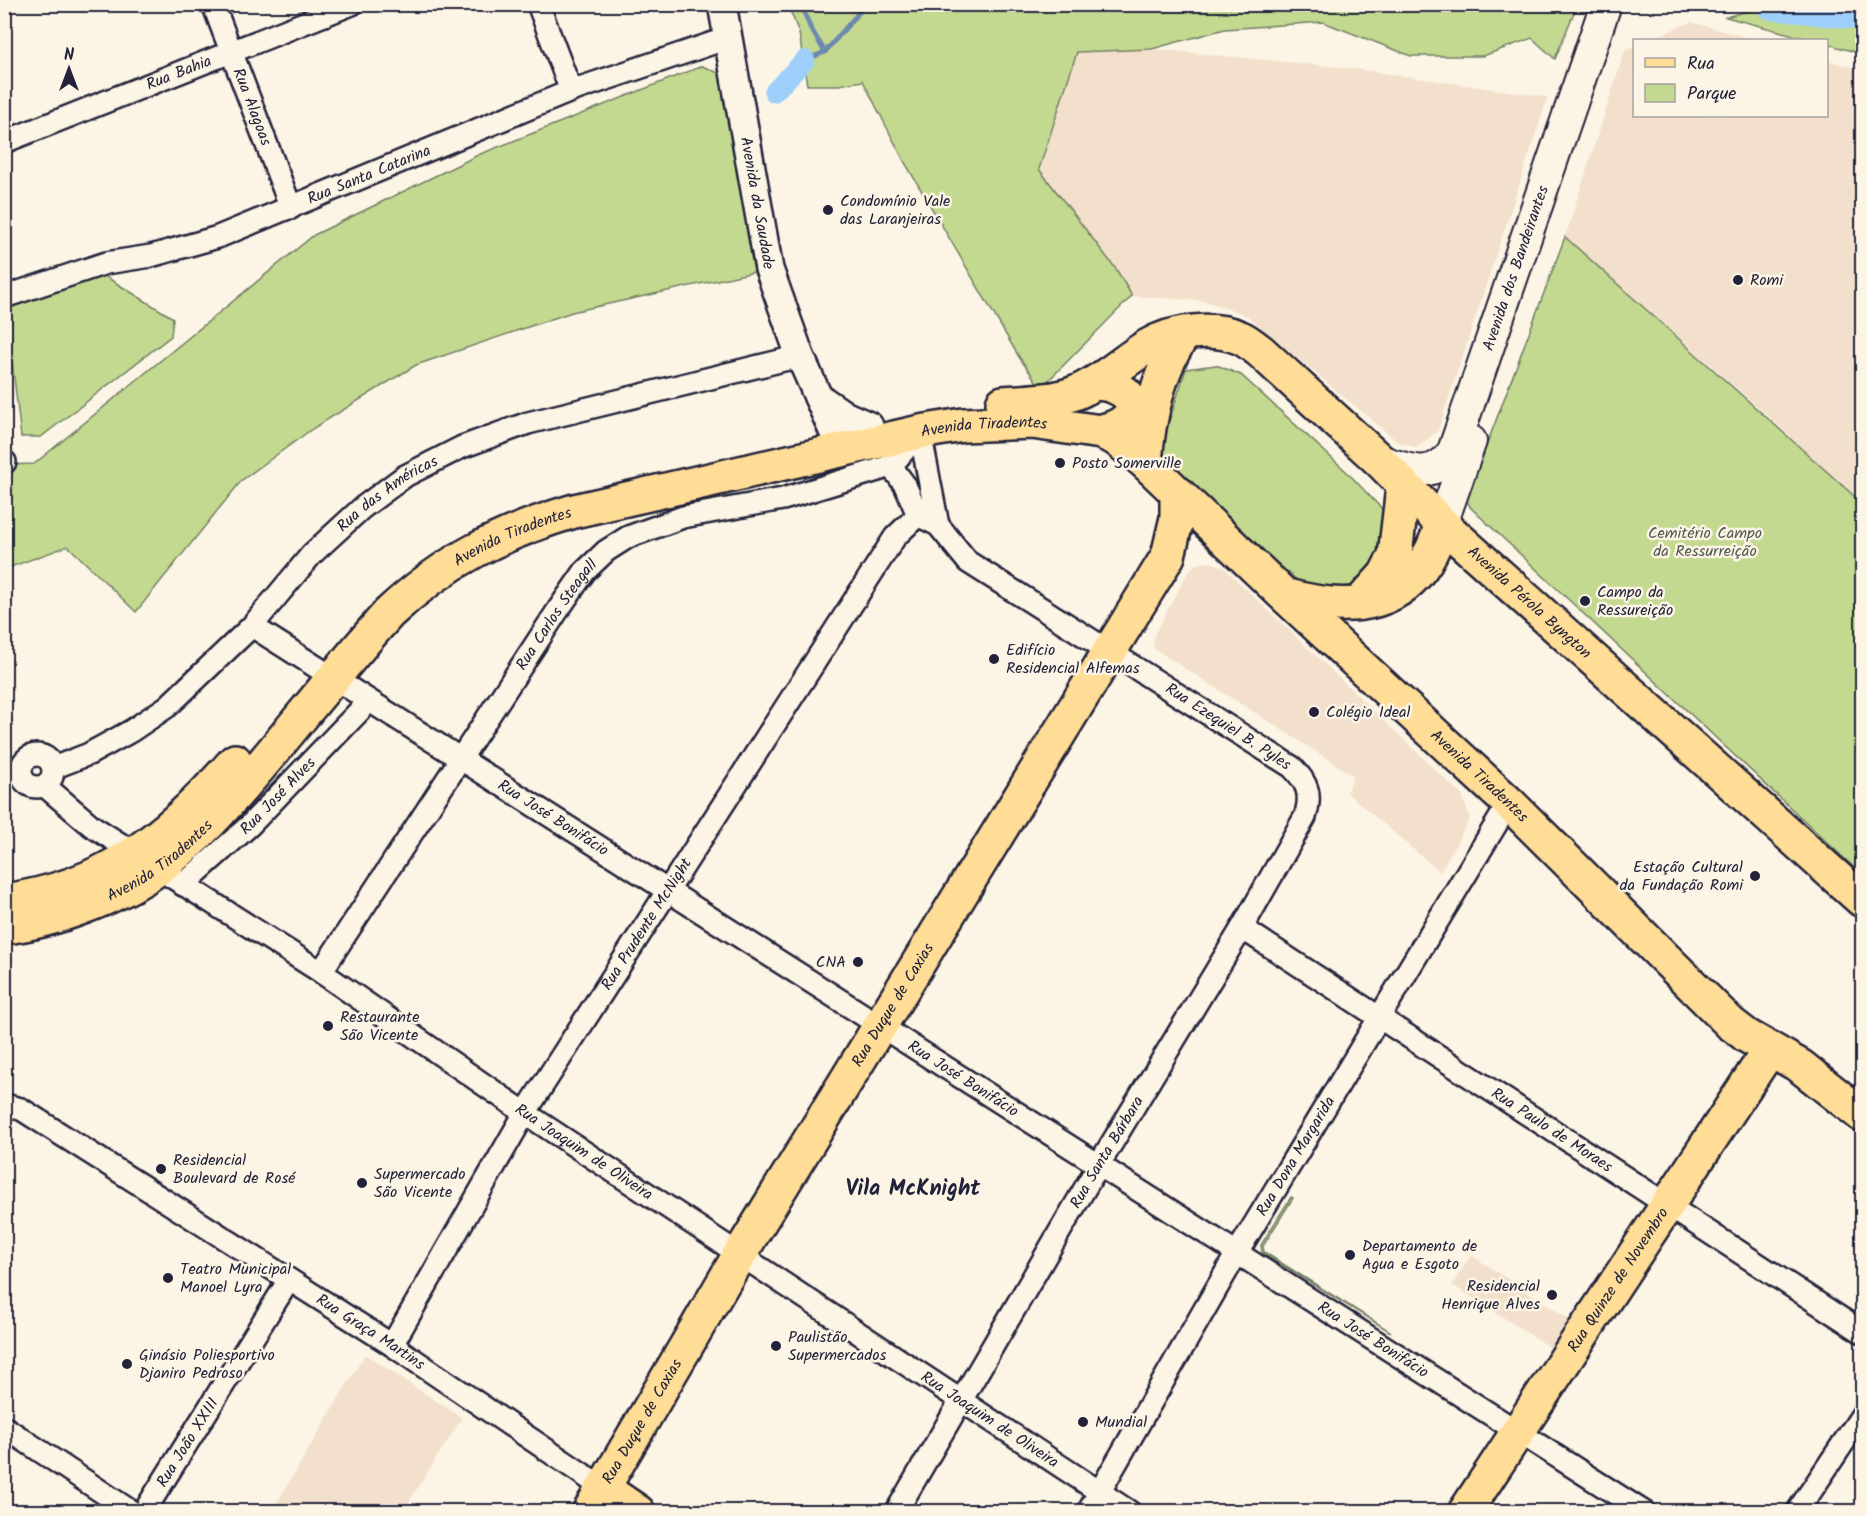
<svg xmlns="http://www.w3.org/2000/svg" width="1867" height="1516" viewBox="0 0 1867 1516" font-family="Kalam,sans-serif">
<style>
.built{fill:#f3e0cc}
.green{fill:#c3d98f;stroke:#727e65;stroke-width:1.5}
.lines{fill:none;stroke-linecap:round;stroke-linejoin:round}
.stream{stroke:#6c8aae;stroke-width:5}
.canal{stroke:#9dcffa;stroke-width:20}
.river{stroke:#9dcffa;stroke-width:32}
.minor-casing{stroke:#22223b;stroke-width:26}
.tertiary-casing{stroke:#22223b;stroke-width:32}
.secondary-casing{stroke:#22223b;stroke-width:34}
.primary-casing{stroke:#22223b;stroke-width:38}
.minor{stroke:#fcf5e5;stroke-width:21}
.tertiary{stroke:#fcf5e5;stroke-width:27}
.secondary{stroke:#fcf5e5;stroke-width:30}
.primary{stroke:#ffdd96;stroke-width:33}
.poi-dot{fill:#22223b;stroke:#fcf5e5;stroke-width:2}
.labels{text-anchor:middle;dominant-baseline:central;stroke-width:5;stroke-linejoin:round;paint-order:stroke}
.street-label{font-size:16px;fill:#22223b;stroke:#fcf5e5}
.poi-label{font-size:16px;fill:#22223b;stroke:#fcf5e5;text-anchor:start}
.park-label{font-size:16px;fill:#525954;stroke:#fcf5e5}
.district-label{font-size:22px;font-weight:bold;fill:#22223b;stroke:#fcf5e5}
</style>
<rect width="100%" height="100%" fill="#fcf5e5"/>
<filter id="ink" filterUnits="userSpaceOnUse"><feTurbulence type="fractalNoise" baseFrequency=".0167" numOctaves="2"/><feDisplacementMap in="SourceGraphic" scale="12" xChannelSelector="R" yChannelSelector="G"/><feConvolveMatrix kernelMatrix="1 2 1 2 8 2 1 2 1" color-interpolation-filters="sRGB"/></filter>
<g filter="url(#ink)">
<!-- built -->
<g class="built">
<path d="M1691,22L1756,40H1648Z"/>
<path d="M1634,46V116H1826L1827,60L1862,70V504L1766,414L1565,237L1625,50Z"/>
<path d="M1152,49L1350,68L1548,97L1438,431L1417,448L1398,442L1246,315L1205,301L1132,296L1116,269L1039,169L1077,52Z"/>
<path d="M1210,562L1223,567L1462,795L1470,819L1440,872L1346,792L1354,776L1153,648L1154,635L1187,574L1195,564Z"/>
<path d="M1471,1255L1572,1321L1553,1349L1452,1285Z"/>
<path d="M365,1354L462,1418L403,1511H272Z"/>
</g>
<!-- green -->
<g class="green">
<path d="M788,5H1577L1555,59L1532,38L1483,56H1411L1323,22L1225,29L1152,49L1077,52L1039,169L1116,269L1132,296L1041,388L1019,357L904,161L863,81L839,85H807L799,33Z"/>
<path d="M1768,5H1862V54L1827,44L1826,40H1812L1726,17Z"/>
<path d="M702,66L723,75L759,271L572,312L416,365L312,429L242,480L136,612L68,546L5,569V465L34,464L314,235L478,155Z"/>
<path d="M1565,237L1862,503V875L1471,508L1466,500Z"/>
<path d="M103,275L173,318L171,336L41,437H21L6,309Z"/>
<path d="M1216,365L1241,375L1347,472L1383,510L1386,543L1376,576L1346,594L1320,600L1157,459L1186,369Z"/>
<path d="M1291,1197L1293,1198L1263,1246L1264,1252L1391,1332L1262,1253L1261,1245Z"/>
</g>
<g class="lines">
<!-- stream -->
<g class="stream">
<path d="M801,4L810,27L825,52"/>
<path d="M774,92L805,60L825,52L866,4"/>
</g>
<!-- canal -->
<path class="canal" d="M774,92L805,60"/>
<!-- river -->
<path class="river" d="M1772,4L1862,14"/>
<defs>
<g id="minor">
<path id="s1" d="M213,4L291,208"/>
<path d="M538,4L571,91"/>
<path id="s2" d="M4,142L352,4"/>
<path id="s3" d="M4,297L106,263L151,256L218,237L571,91L728,38"/>
<path d="M920,432L938,525"/>
<path d="M4,462H5"/>
<path d="M891,466L905,485L918,515"/>
<path id="s4" d="M252,626L1644,1512"/>
<circle cx="37" cy="771" r="16"/>
<path id="s5" d="M53,768L89,754L131,731L168,706L252,626L312,554L362,508L405,476L462,447L528,423L800,356"/>
<path id="s6" d="M45,786L92,826L321,972L525,1113L1130,1512"/>
<path id="s7" d="M183,885L250,825L369,701"/>
<path id="s8" d="M1242,928L1862,1332"/>
<path id="s9" d="M321,972L558,610L585,571L606,551L628,537L683,517L783,499L891,466L920,432"/>
<path id="s10" d="M4,1105L21,1109L392,1345L603,1488"/>
<path id="s11" d="M392,1345L525,1113L895,537L918,515"/>
<path d="M4,1427L132,1512"/>
<path id="s12" d="M144,1512L289,1280"/>
<path id="s13" d="M896,1512L1098,1166L1242,928L1305,817C1312,795 1308,783 1292,767L968,562L938,525L918,515"/>
<path id="s14" d="M1088,1512L1237,1253L1509,803"/>
<path d="M1797,1512L1862,1415"/>
</g>
<g id="tertiary">
<path id="s15" d="M722,4L769,269L800,356L834,433"/>
<path d="M818,397L846,416L869,426"/>
</g>
<g id="secondary">
<path id="s16" d="M1379,460C1408,469 1433,482 1453,451L1606,4"/>
<path d="M1442,524L1471,441"/>
</g>
<g id="primary">
<path d="M1096,383C1137,385 1149,420 1102,431"/>
<path id="s17" d="M1003,403C1027,401 1052,402 1075,393C1102,382 1123,361 1148,346C1173,331 1214,326 1241,338C1248,341 1254,347 1260,351L1379,460L1442,524L1862,900"/>
<path d="M1145,462C1148,421 1159,366 1185,333"/>
<path d="M1287,596C1361,616 1418,604 1442,524"/>
<path d="M1360,603L1385,575L1395,556L1403,487"/>
<path d="M4,901C107,887 169,836 235,761"/>
<path id="s18" d="M4,927C52,922 118,897 157,869C197,840 231,800 263,763C305,713 345,662 389,613C446,560 501,533 574,511L920,432L963,425L1032,422L1101,432L1115,438L1145,462L1284,595L1509,803L1730,1023L1747,1036L1800,1066L1862,1115"/>
<path d="M603,1488L638,1512"/>
<path id="s19" d="M589,1512L740,1254L1168,556L1177,518V494"/>
<path id="s20" d="M1465,1512L1770,1049"/>
</g>
</defs>
<!-- minor casing -->
<use href="#minor" class="minor-casing"/>
<!-- tertiary casing -->
<use href="#tertiary" class="tertiary-casing"/>
<!-- secondary casing -->
<use href="#secondary" class="secondary-casing"/>
<!-- primary casing -->
<use href="#primary" class="primary-casing"/>
<!-- minor -->
<use href="#minor" class="minor"/>
<!-- tertiary -->
<use href="#tertiary" class="tertiary"/>
<!-- secondary -->
<use href="#secondary" class="secondary"/>
<!-- primary -->
<use href="#primary" class="primary"/>
</g>
</g>
<!-- markers -->
<g class="poi-dot">
<circle cx="828" cy="210" r="6"/>
<circle cx="1738" cy="280" r="6"/>
<circle cx="1060" cy="463" r="6"/>
<circle cx="1585" cy="601" r="6"/>
<circle cx="994" cy="659" r="6"/>
<circle cx="1314" cy="712" r="6"/>
<circle cx="1755" cy="876" r="6"/>
<circle cx="858" cy="962" r="6"/>
<circle cx="328" cy="1026" r="6"/>
<circle cx="161" cy="1169" r="6"/>
<circle cx="362" cy="1183" r="6"/>
<circle cx="1350" cy="1255" r="6"/>
<circle cx="168" cy="1278" r="6"/>
<circle cx="1552" cy="1295" r="6"/>
<circle cx="776" cy="1346" r="6"/>
<circle cx="127" cy="1364" r="6"/>
<circle cx="1083" cy="1422" r="6"/>
</g>
<g class="labels">
<!-- street labels -->
<g class="street-label">
<text stroke="none"><textPath href="#s2" startOffset="188">Rua Bahia</textPath></text>
<text stroke="none"><textPath href="#s1" startOffset="110">Rua Alagoas</textPath></text>
<text stroke="none"><textPath href="#s3" startOffset="386">Rua Santa Catarina</textPath></text>
<text stroke="none"><textPath href="#s15" startOffset="202">Avenida da Saudade</textPath></text>
<text stroke="none"><textPath href="#s16" startOffset="276">Avenida dos Bandeirantes</textPath></text>
<text stroke="none"><textPath href="#s18" startOffset="1144">Avenida Tiradentes</textPath></text>
<text stroke="none"><textPath href="#s5" startOffset="438">Rua das Américas</textPath></text>
<text stroke="none"><textPath href="#s18" startOffset="658">Avenida Tiradentes</textPath></text>
<text stroke="none"><textPath href="#s17" startOffset="648">Avenida Pérola Byngton</textPath></text>
<text stroke="none"><textPath href="#s9" startOffset="428">Rua Carlos Steagall</textPath></text>
<text transform="translate(1228 727) rotate(33)">Rua Ezequiel B. Pyles</text>
<text stroke="none"><textPath href="#s18" startOffset="1774">Avenida Tiradentes</textPath></text>
<text stroke="none"><textPath href="#s7" startOffset="130">Rua José Alves</textPath></text>
<text stroke="none"><textPath href="#s4" startOffset="357">Rua José Bonifácio</textPath></text>
<text stroke="none"><textPath href="#s18" startOffset="172">Avenida Tiradentes</textPath></text>
<text stroke="none"><textPath href="#s11" startOffset="492">Rua Prudente McNight</textPath></text>
<text stroke="none"><textPath href="#s19" startOffset="591">Rua Duque de Caxias</textPath></text>
<text stroke="none"><textPath href="#s4" startOffset="843">Rua José Bonifácio</textPath></text>
<text stroke="none"><textPath href="#s8" startOffset="370">Rua Paulo de Moraes</textPath></text>
<text stroke="none"><textPath href="#s6" startOffset="652">Rua Joaquim de Oliveira</textPath></text>
<text stroke="none"><textPath href="#s13" startOffset="417">Rua Santa Bárbara</textPath></text>
<text stroke="none"><textPath href="#s14" startOffset="412">Rua Dona Margarida</textPath></text>
<text stroke="none"><textPath href="#s20" startOffset="278">Rua Quinze de Novembro</textPath></text>
<text stroke="none"><textPath href="#s10" startOffset="432">Rua Graça Martins</textPath></text>
<text stroke="none"><textPath href="#s4" startOffset="1329">Rua José Bonifácio</textPath></text>
<text stroke="none"><textPath href="#s6" startOffset="1138">Rua Joaquim de Oliveira</textPath></text>
<text stroke="none"><textPath href="#s19" startOffset="105">Rua Duque de Caxias</textPath></text>
<text stroke="none"><textPath href="#s12" startOffset="82">Rua João XXIII</textPath></text>
</g>
<!-- poi labels -->
<g class="poi-label">
<text x="840" y="201">Condomínio Vale<tspan x="840" dy="18">das Laranjeiras</tspan></text>
<text x="1750" y="280">Romi</text>
<text x="1072" y="463">Posto Somerville</text>
<text x="1597" y="592">Campo da<tspan x="1597" dy="18">Ressureição</tspan></text>
<text x="1006" y="650">Edifício<tspan x="1006" dy="18">Residencial Alfemas</tspan></text>
<text x="1326" y="712">Colégio Ideal</text>
<text x="1743" y="867" text-anchor="end">Estação Cultural<tspan x="1743" dy="18">da Fundação Romi</tspan></text>
<text x="846" y="962" text-anchor="end">CNA</text>
<text x="340" y="1017">Restaurante<tspan x="340" dy="18">São Vicente</tspan></text>
<text x="173" y="1160">Residencial<tspan x="173" dy="18">Boulevard de Rosé</tspan></text>
<text x="374" y="1174">Supermercado<tspan x="374" dy="18">São Vicente</tspan></text>
<text x="1362" y="1246">Departamento de<tspan x="1362" dy="18">Agua e Esgoto</tspan></text>
<text x="180" y="1269">Teatro Municipal<tspan x="180" dy="18">Manoel Lyra</tspan></text>
<text x="1540" y="1286" text-anchor="end">Residencial<tspan x="1540" dy="18">Henrique Alves</tspan></text>
<text x="788" y="1337">Paulistão<tspan x="788" dy="18">Supermercados</tspan></text>
<text x="139" y="1355">Ginásio Poliesportivo<tspan x="139" dy="18">Djaniro Pedroso</tspan></text>
<text x="1095" y="1422">Mundial</text>
</g>
<!-- park labels -->
<g class="park-label">
<text x="1705" y="533">Cemitério Campo<tspan x="1705" dy="18">da Ressurreição</tspan></text>
</g>
<!-- district labels -->
<g class="district-label">
<text x="913" y="1189">Vila McKnight</text>
</g>
</g>
<!-- margin -->
<rect width="1867" height="1516" fill="none" stroke="#fcf5e5" stroke-width="24"/>
<rect x="12" y="12" width="1843" height="1492" fill="none" stroke="#22223b" stroke-width="2" filter="url(#ink)"/>
<!-- legend -->
<rect x="1633" y="39" width="195" height="78" fill="#fcf5e5" stroke="#a5a1a1" stroke-width="1.5"/>
<rect x="1645" y="58" width="30" height="9" fill="#ffdd96" stroke="#a5a1a1" stroke-width="1.5"/>
<text x="1687" y="69" font-size="18" fill="#22223b">Rua</text>
<rect x="1645" y="84" width="30" height="18" fill="#c3d98f" stroke="#a5a1a1" stroke-width="1.5"/>
<text x="1687" y="99" font-size="18" fill="#22223b">Parque</text>
<!-- north arrow -->
<g transform="translate(69 69)" stroke="#fcf5e5" stroke-width="4.5" paint-order="stroke">
<path d="M0-4.5L10 22L0 15L-10 22Z" fill="#22223b"/>
<text y="-9" font-size="16" font-weight="bold" text-anchor="middle" fill="#22223b">N</text>
</g>
</svg>
